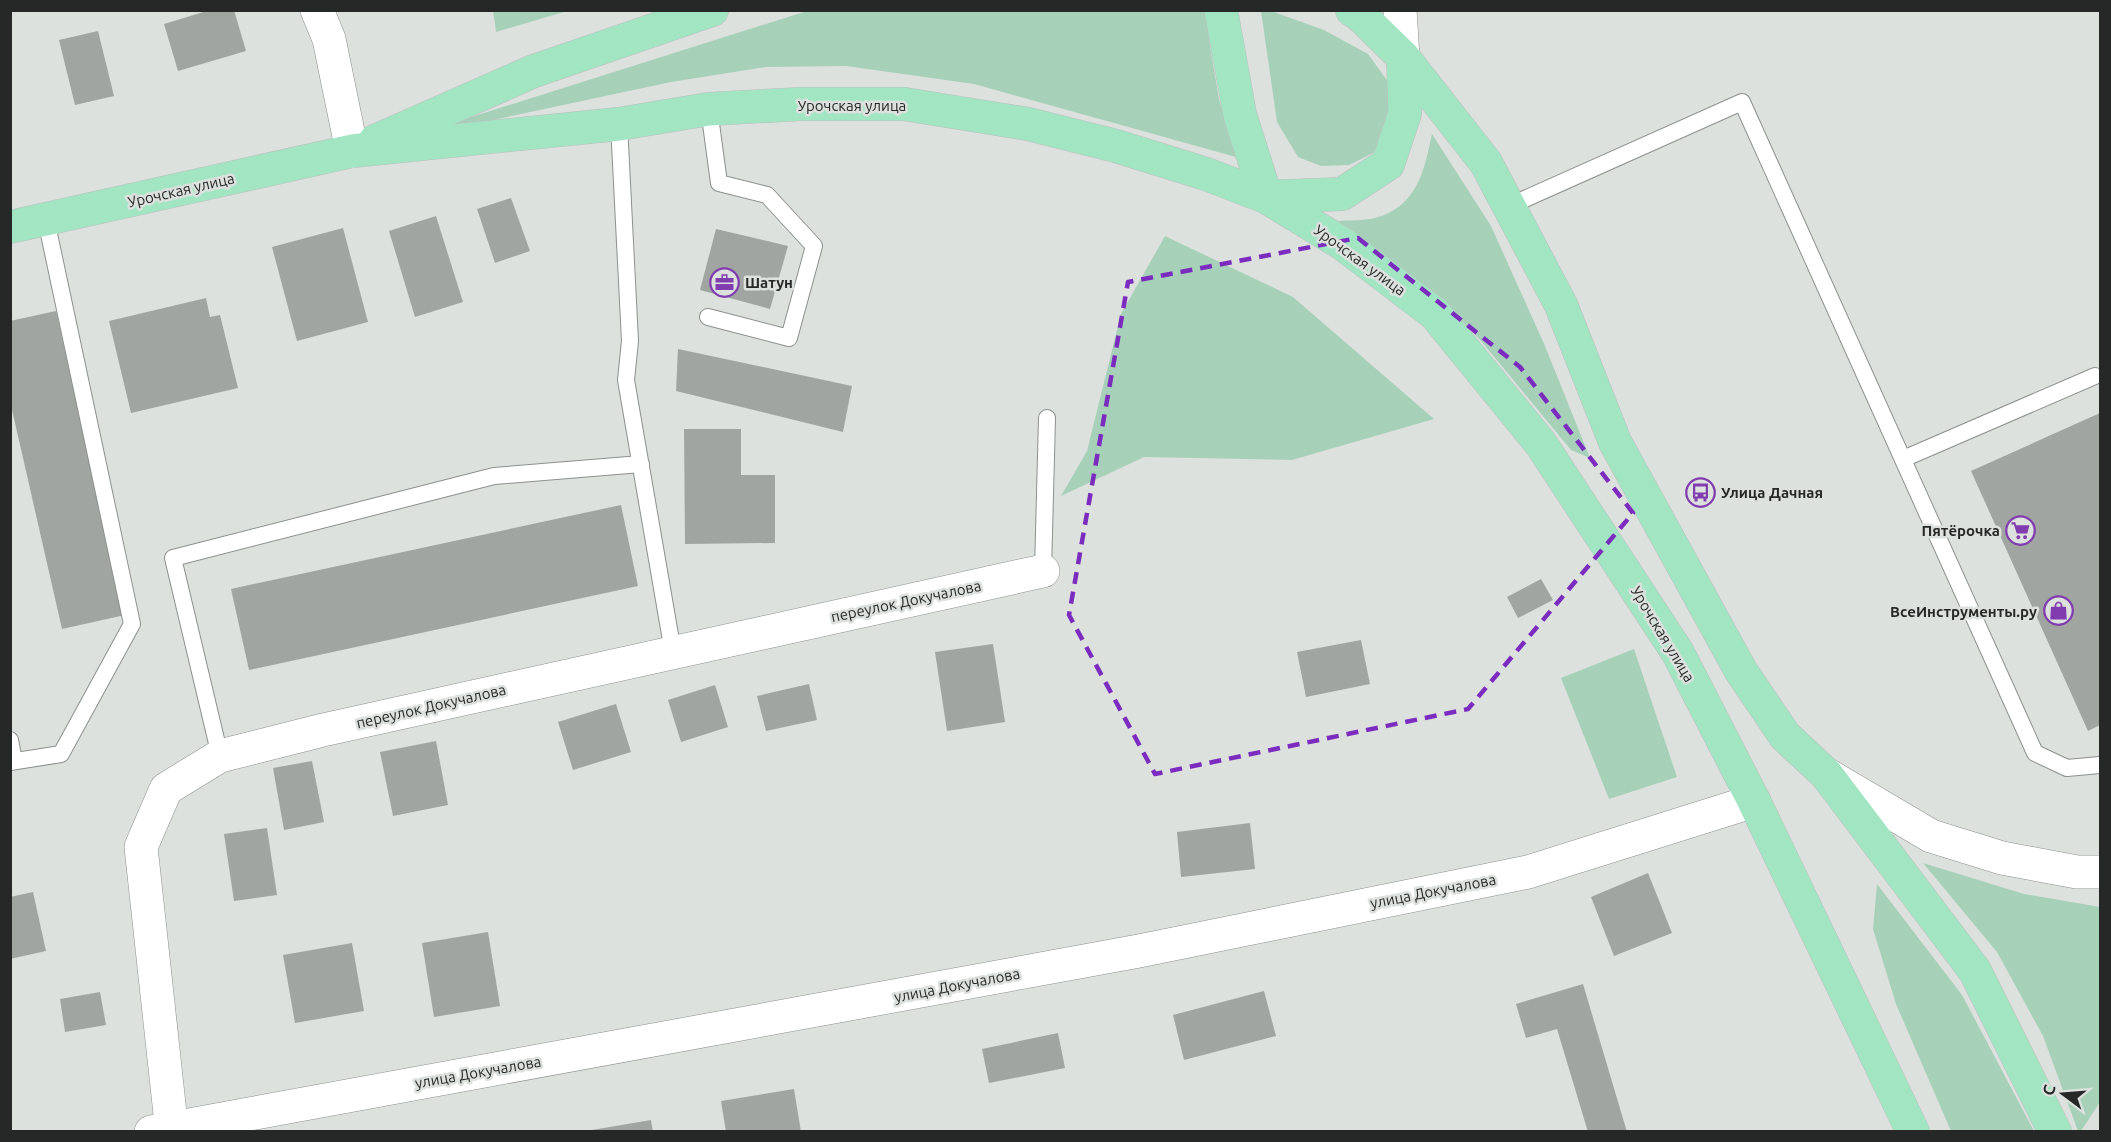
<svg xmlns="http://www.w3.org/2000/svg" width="2111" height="1142" viewBox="0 0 2111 1142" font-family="Ubuntu,sans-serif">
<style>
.green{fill:#a7d0b8}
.building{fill:#a0a5a1}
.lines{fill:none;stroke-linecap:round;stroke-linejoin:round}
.service-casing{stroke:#8c918e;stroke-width:18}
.minor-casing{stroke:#8c918e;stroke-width:34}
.secondary-casing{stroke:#8c918e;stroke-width:34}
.primary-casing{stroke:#bebebe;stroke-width:34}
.service{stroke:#fff;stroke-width:16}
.minor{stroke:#fff;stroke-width:33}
.secondary{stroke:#fff;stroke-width:33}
.primary{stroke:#a2e5c3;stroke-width:33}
.marked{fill:none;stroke:#7b2cbf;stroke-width:4.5;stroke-dasharray:12 8;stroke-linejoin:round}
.labels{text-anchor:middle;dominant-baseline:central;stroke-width:5;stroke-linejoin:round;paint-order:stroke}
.street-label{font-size:15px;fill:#262827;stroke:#dce1de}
.poi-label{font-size:15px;font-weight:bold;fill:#262827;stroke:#dce1de;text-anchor:start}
</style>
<rect width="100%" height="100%" fill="#dce1de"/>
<!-- green -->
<g class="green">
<path d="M493,10H567V11L496,32Z"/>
<path d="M1207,10L1210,46L1219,99L1236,157L974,84L846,66L766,67L671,82L470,125L443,126L807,11Z"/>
<path d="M1261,11H1271L1324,30L1368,54L1389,83V133L1373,153L1349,165L1321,166L1298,157L1277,122Z"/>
<path d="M1432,134L1491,226L1545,346L1590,458L1571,450L1481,341L1437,295L1337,221C1349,220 1363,221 1375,218C1417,207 1424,171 1432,134Z"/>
<path d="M1165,236L1293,297L1434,419L1292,460L1144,457L1061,496L1087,451L1121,314Z"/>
<path d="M1634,649L1677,777L1609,799L1561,678Z"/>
<path d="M1923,863L2024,894L2100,907V1102L2081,1131H2078L2043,1036L1997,952Z"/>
<path d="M1877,884L1962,995L2034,1131H1951L1896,1004L1873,929Z"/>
</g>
<!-- building -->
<g class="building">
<path d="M210,10H234L246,51L178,71L164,24Z"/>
<path d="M98,31L114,96L75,105L59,40Z"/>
<path d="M511,198L530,251L495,263L477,209Z"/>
<path d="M436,216L463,302L415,317L389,231Z"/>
<path d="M343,228L368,322L297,341L272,247Z"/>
<path d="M716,229L788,246L770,309L700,290Z"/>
<path d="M206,298L210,317L220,315L238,388L131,413L109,321Z"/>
<path d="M56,311L125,615L62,629L10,401V321Z"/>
<path d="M678,349L852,386L843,432L676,391Z"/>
<path d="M2100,413V725L2088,731L1971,471Z"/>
<path d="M684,429H741V475H775V543L685,544Z"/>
<path d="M621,505L638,586L249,670L231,589Z"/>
<path d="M1541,579L1553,600L1518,618L1507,597Z"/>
<path d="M1361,640L1370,684L1306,697L1297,652Z"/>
<path d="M993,644L1005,722L947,731L935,652Z"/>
<path d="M809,684L817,720L766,731L757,696Z"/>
<path d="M715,685L728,727L681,742L668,700Z"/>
<path d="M616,704L631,752L573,770L558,722Z"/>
<path d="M436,741L448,805L393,816L380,752Z"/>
<path d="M312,761L324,822L284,830L273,768Z"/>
<path d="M1250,823L1255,869L1181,877L1177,832Z"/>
<path d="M267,828L277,895L234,901L224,834Z"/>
<path d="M1648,873L1672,933L1614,956L1591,897Z"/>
<path d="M33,892L46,951L10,959V897Z"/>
<path d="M488,932L500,1006L434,1017L422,943Z"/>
<path d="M352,943L364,1011L295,1023L283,955Z"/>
<path d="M1583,984L1627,1132H1588L1557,1029L1526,1038L1516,1004Z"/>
<path d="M1264,991L1276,1036L1184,1060L1173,1015Z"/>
<path d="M100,992L106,1025L65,1032L60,999Z"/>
<path d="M1058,1033L1065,1068L989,1083L982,1049Z"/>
<path d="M794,1089L801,1132H726L721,1101Z"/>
<path d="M651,1120L653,1132H592V1130Z"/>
</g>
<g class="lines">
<defs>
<g id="service">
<path d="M619,124L630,341L626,380L673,652"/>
<path d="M1509,206L1742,102L2035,753L2067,768L2100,765"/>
<path d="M708,317L789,338L814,246L767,195L719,183L709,109"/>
<path d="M1903,459L2095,376"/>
<path d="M1043,571L1047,418"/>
<path d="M10,740L14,761"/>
<path d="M220,756L173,558L494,476L641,464"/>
<path d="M10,762L61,754L132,624L46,220"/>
</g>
<g id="minor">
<path d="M317,10L329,39L352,151"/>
<path d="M1400,10L1403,57"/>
<path d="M151,1132L1139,951L1528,872L1754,801"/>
<path d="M172,1132L141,847L166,789L220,756L323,730L1043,571"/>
</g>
<path id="secondary" d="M1826,774L1931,836L2002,858L2077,872H2100"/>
<g id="primary">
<path d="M1221,10L1240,115L1266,197L1342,194L1388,164L1405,113L1403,57"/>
<path d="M1352,10L1360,15L1403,57L1486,163L1561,305L1615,442L1741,671L1785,736L1826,774L1975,971L2055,1132"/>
<path d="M375,141L534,71L712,10"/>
<path d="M10,227L352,151L619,124L709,109L801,104H904L1028,124L1116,146L1206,174L1266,197L1343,244L1435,314L1541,444L1678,653L1754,801L1913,1132"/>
</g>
</defs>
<!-- service casing -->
<use href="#service" class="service-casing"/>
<!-- minor casing -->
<use href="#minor" class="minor-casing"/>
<!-- secondary casing -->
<use href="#secondary" class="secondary-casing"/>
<!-- primary casing -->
<use href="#primary" class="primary-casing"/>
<!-- service -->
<use href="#service" class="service"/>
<!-- minor -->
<use href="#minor" class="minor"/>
<!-- secondary -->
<use href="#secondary" class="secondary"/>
<!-- primary -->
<use href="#primary" class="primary"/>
</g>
<!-- marked area -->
<path class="marked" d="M1358,238L1520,367L1633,513L1468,709L1155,774L1069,615L1128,282Z"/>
<!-- icons -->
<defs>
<symbol id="office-ring" viewBox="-11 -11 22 22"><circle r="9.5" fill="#dce1de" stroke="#813caf" stroke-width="1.5"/><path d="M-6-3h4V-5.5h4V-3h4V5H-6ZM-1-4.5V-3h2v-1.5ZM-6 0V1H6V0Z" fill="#813caf"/></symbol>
<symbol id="bus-ring" viewBox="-11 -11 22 22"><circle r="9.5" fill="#dce1de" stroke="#813caf" stroke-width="1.5"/><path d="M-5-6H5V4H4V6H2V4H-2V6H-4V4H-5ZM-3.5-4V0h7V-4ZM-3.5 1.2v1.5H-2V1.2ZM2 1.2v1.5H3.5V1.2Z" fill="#813caf"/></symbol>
<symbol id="supermarket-ring" viewBox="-11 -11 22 22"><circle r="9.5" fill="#dce1de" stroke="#813caf" stroke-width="1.5"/><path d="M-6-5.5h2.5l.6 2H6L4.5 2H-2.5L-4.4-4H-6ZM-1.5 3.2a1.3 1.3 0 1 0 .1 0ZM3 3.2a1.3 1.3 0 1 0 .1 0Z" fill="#813caf"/></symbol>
<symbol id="shop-ring" viewBox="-11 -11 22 22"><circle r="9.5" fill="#dce1de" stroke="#813caf" stroke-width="1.5"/><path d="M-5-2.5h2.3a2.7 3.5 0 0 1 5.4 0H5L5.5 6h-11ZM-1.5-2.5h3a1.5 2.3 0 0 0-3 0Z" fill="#813caf"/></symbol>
</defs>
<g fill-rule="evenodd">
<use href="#office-ring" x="708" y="266" width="33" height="33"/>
<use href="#bus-ring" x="1684" y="476" width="33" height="33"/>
<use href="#supermarket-ring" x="2004" y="514" width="33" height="33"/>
<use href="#shop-ring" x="2042" y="594" width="33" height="33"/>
</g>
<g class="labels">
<!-- street labels -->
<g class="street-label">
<text x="852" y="105">Урочская улица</text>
<text transform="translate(181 190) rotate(-13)">Урочская улица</text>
<text transform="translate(1360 260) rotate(36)">Урочская улица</text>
<text transform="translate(906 601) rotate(-12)">переулок Докучалова</text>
<text transform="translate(1663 634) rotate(59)">Урочская улица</text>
<text transform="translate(431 706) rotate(-13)">переулок Докучалова</text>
<text transform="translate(1433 891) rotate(-11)">улица Докучалова</text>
<text transform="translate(957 985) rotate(-11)">улица Докучалова</text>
<text transform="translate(478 1072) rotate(-10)">улица Докучалова</text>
</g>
<!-- poi labels -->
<g class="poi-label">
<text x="745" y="282">Шатун</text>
<text x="1721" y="492">Улица Дачная</text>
<text x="2000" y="530" text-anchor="end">Пятёрочка</text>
<text x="2037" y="611" text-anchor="end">ВсеИнструменты.ру</text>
</g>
</g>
<!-- border -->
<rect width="2111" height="1142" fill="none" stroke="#262827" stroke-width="24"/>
<!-- north arrow -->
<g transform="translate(2063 1094) rotate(286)" stroke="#dce1de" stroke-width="4.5" paint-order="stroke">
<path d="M0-4.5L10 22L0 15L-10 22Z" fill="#262827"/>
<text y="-9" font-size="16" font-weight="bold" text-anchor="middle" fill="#262827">С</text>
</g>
</svg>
